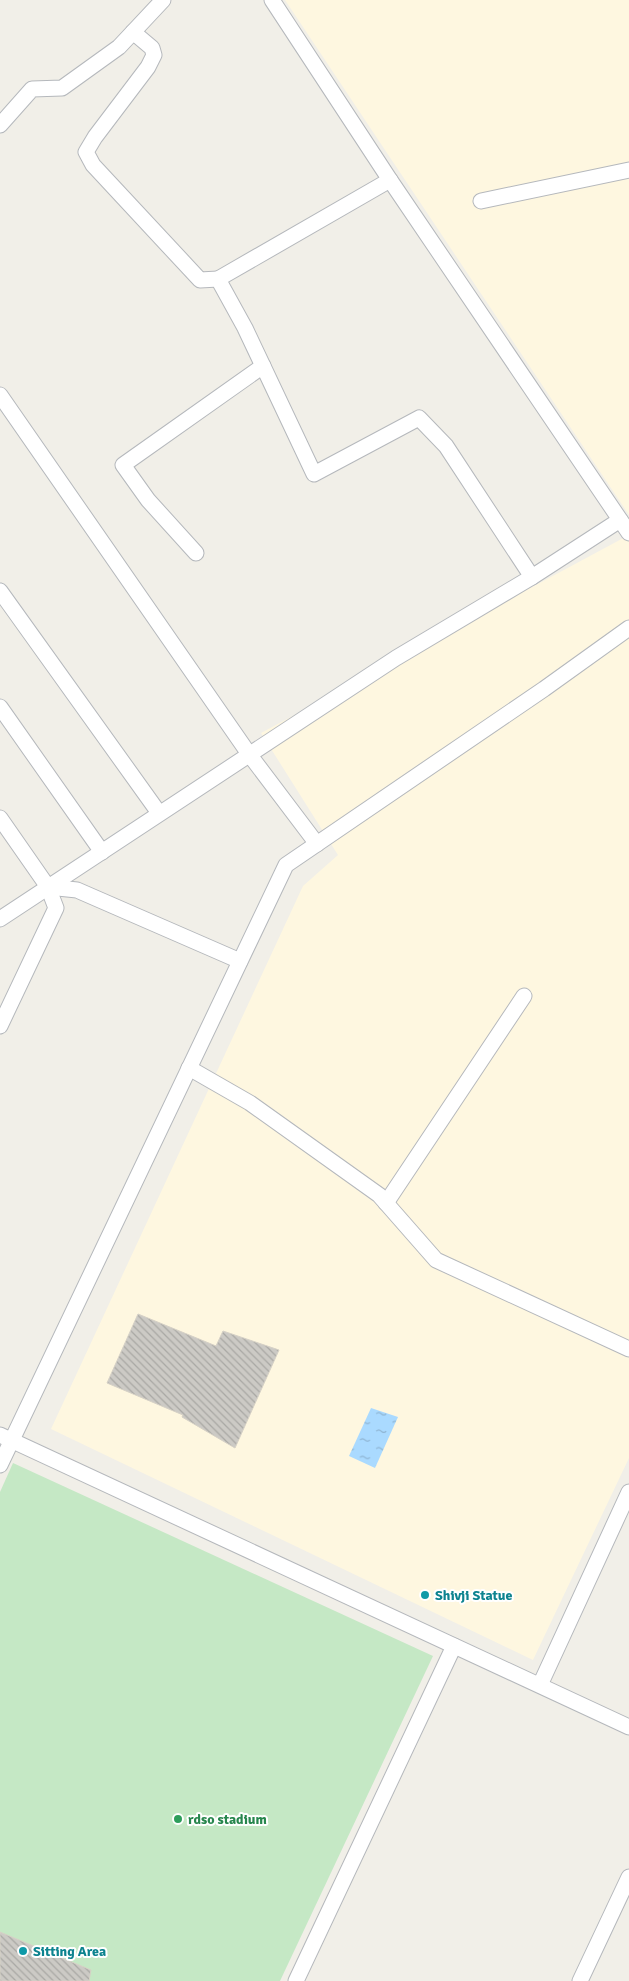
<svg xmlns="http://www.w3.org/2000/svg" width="629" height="1981" viewBox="0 0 629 1981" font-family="Signika,sans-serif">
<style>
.commercial{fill:#fef7e0}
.garden{fill:#c5e8c5}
.water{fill:url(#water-ripples)}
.building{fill:url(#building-back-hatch);stroke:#d6d1c6}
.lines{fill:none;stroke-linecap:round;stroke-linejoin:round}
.minor-casing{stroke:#b5b8bc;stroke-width:17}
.minor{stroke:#fff;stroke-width:15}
.culture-dot{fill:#0f9aa8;stroke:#fff;stroke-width:2}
.leisure-dot{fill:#2e9e5b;stroke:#fff;stroke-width:2}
.labels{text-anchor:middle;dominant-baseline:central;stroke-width:4;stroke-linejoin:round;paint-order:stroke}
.culture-label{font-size:14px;font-weight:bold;fill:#0d838f;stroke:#fff;text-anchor:start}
.leisure-label{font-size:14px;font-weight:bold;fill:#27864d;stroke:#fff;text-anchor:start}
</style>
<defs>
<pattern id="water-ripples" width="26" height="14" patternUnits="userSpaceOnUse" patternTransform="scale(1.25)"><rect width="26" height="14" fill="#aadaff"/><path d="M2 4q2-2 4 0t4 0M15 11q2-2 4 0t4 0" fill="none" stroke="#8eb4d2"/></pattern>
<pattern id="building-back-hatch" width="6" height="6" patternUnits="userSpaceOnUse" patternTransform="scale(1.25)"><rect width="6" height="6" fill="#cccac5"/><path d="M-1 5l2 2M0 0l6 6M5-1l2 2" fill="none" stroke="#a9a8a4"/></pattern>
</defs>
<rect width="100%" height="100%" fill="#f1efe8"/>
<!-- commercial -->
<g class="commercial">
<path d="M285,0H629V515L381,144Z"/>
<path d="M629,535V1458L533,1660L51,1429L303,886L338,855L261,733Z"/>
</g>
<!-- garden -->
<path class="garden" d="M13,1463L433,1656L280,1981H0V1492Z"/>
<!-- water -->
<path class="water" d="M371,1408L398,1417L375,1468L349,1456Z"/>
<!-- building -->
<g class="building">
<path d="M138,1314L216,1346L223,1331L279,1350L235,1448L182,1417L183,1415L107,1383Z"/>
<path d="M0,1932L91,1970L89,1981H0Z"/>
</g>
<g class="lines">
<defs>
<g id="minor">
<path d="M272,0L390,180L629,533"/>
<path d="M133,32L152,48L154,55L148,67L95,137L86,152L93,165L200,280L218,279"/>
<path d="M0,125L32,89L62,88L119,47L163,0"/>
<path d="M390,180L218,279L245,328L314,474L419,418L446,446L532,577L620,520"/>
<path d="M481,201L629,170"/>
<path d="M0,395L249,754L317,844"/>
<path d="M196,553L148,500L123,465L263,366"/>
<path d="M0,591L159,813"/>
<path d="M0,707L102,852"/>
<path d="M0,818L48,887L56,908L0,1026"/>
<path d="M48,887L77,890L240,961"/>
<path d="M0,919L396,658L532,577"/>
<path d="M189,1068L250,1103L379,1195L436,1260L629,1349"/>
<path d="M386,1203L524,996"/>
<path d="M0,1435L629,1727"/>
<path d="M0,1465L286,865L544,689L629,628"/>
<path d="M540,1685L629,1492"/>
<path d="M296,1981L454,1646"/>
<path d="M580,1981L629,1877"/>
</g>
</defs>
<!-- minor casing -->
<use href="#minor" class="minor-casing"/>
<!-- minor -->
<use href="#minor" class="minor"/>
</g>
<!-- markers -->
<g class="culture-dot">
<circle cx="425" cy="1595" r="5"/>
<circle cx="23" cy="1951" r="5"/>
</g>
<circle class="leisure-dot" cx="178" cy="1819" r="5"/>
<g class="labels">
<!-- culture labels -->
<g class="culture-label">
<text x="435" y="1595">Shivji Statue</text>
<text x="33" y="1951">Sitting Area</text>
</g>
<!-- leisure labels -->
<g class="leisure-label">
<text x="188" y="1819">rdso stadium</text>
</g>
</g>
</svg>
